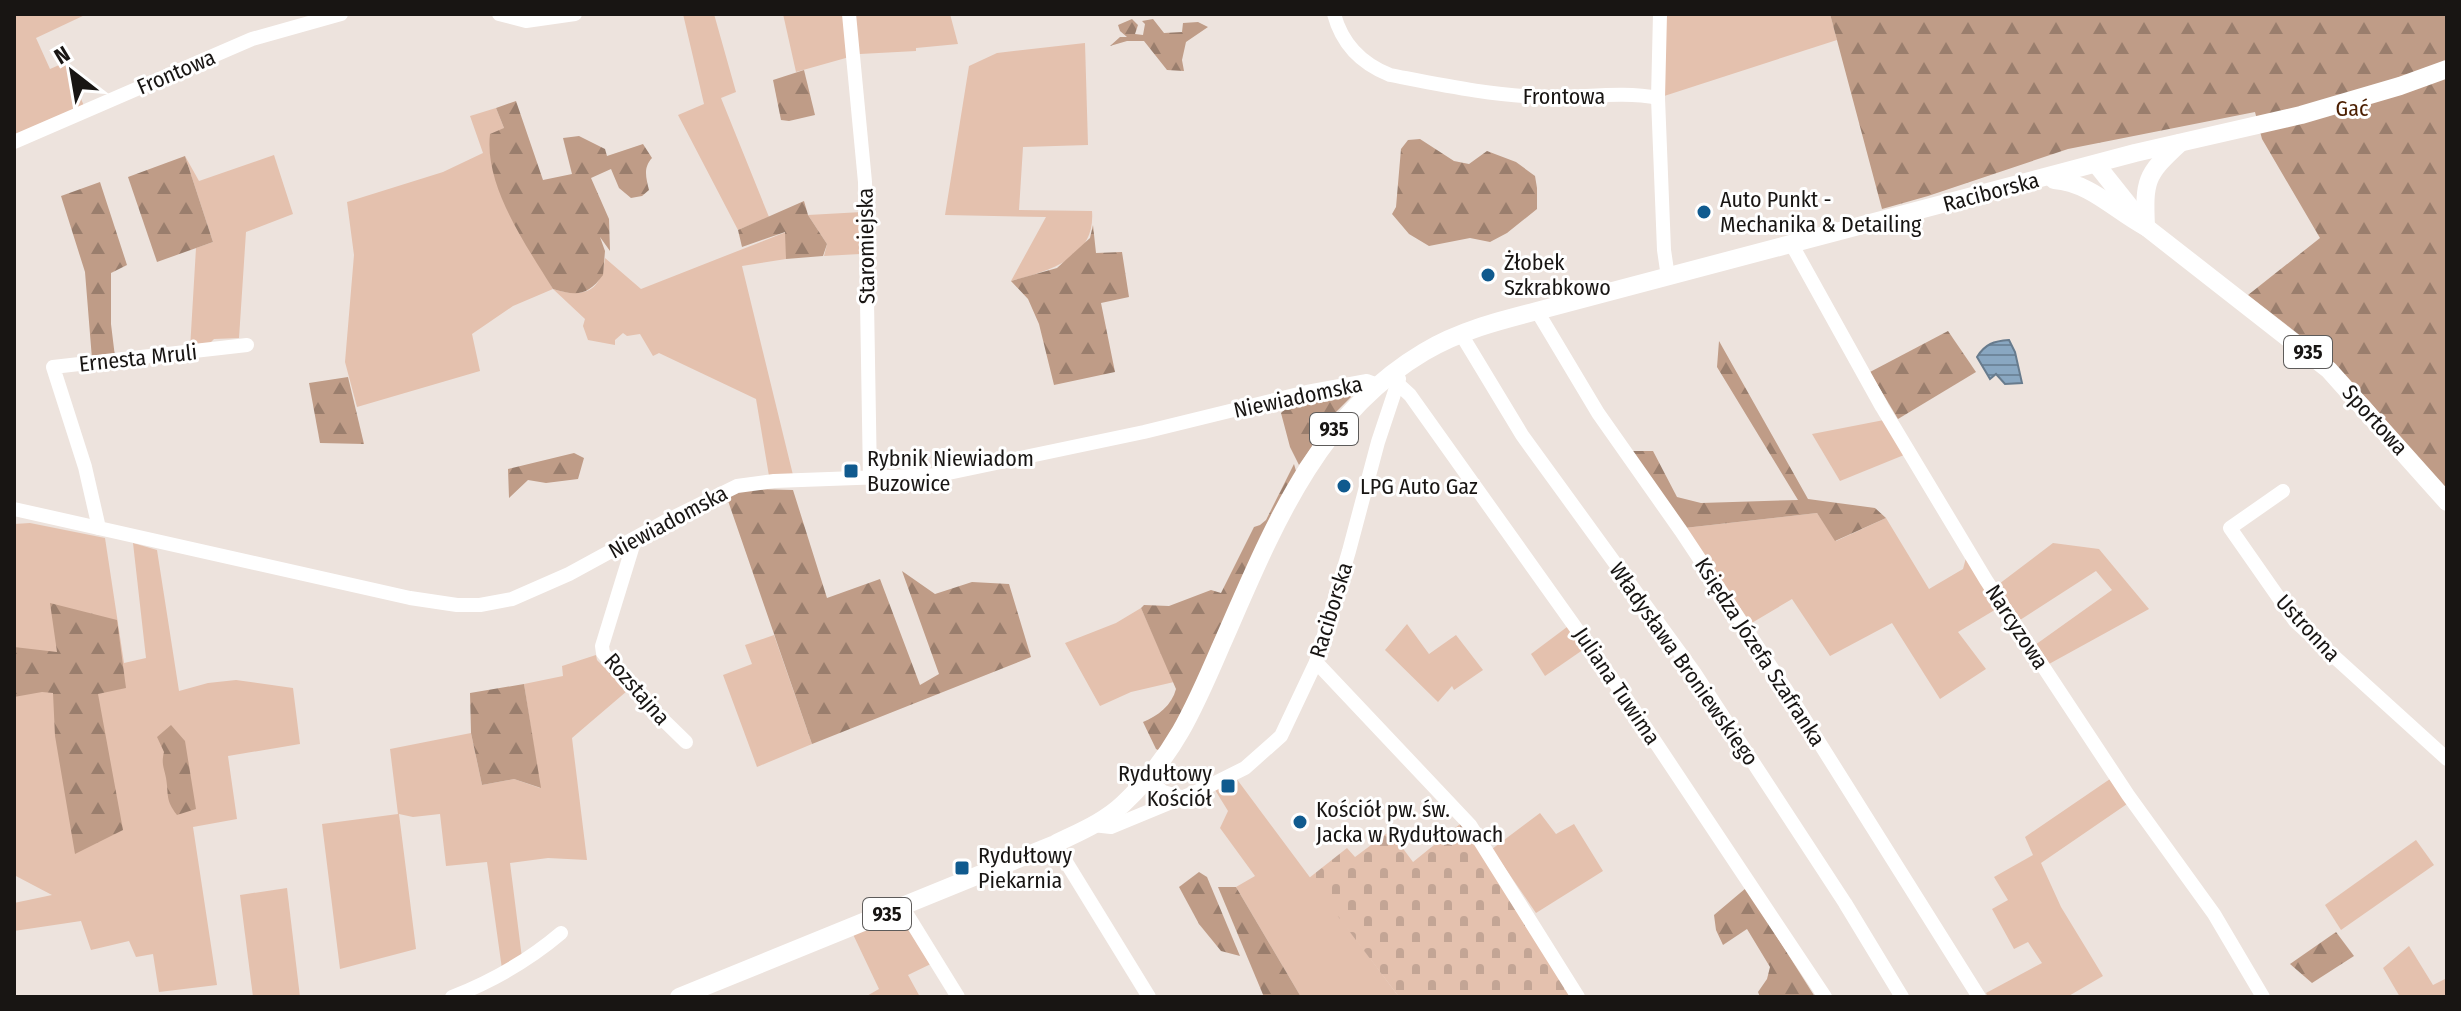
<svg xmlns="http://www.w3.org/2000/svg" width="2461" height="1011" viewBox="0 0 2461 1011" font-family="'Fira Sans Condensed',sans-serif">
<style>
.grass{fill:#e4c1ae}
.forest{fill:url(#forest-firs)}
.cemetery{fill:url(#cemetery-stones)}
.water{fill:url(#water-rules);stroke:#677b8d;stroke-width:2}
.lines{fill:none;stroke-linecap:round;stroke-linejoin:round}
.minor{stroke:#fff;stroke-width:14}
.major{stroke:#fff;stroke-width:18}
.poi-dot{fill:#105a8e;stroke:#fff;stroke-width:3}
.labels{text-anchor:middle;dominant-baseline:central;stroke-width:6;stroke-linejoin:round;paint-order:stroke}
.shield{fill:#fff;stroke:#5d5b5a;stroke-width:2}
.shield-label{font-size:20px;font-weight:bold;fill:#181513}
.street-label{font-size:22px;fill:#181513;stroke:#fff}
.park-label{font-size:22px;fill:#4b1e00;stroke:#fff}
.poi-label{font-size:22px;fill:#181513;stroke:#fff;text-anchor:start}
</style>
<defs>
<pattern id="forest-firs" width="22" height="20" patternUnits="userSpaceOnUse" patternTransform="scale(2)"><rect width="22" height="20" fill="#bf9c87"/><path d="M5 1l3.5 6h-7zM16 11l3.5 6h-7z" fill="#9a7e6d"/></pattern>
<pattern id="cemetery-stones" width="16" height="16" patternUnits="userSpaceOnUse" patternTransform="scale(2)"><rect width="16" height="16" fill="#e4c1ae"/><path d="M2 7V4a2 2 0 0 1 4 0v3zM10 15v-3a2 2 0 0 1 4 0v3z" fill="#c3a595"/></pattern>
<pattern id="water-rules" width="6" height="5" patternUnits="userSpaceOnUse" patternTransform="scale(2)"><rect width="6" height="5" fill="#89a7c1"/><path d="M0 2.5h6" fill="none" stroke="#6f879c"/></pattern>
</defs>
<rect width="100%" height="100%" fill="#ede3dd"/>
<!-- grass -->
<g class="grass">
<path d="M14,14H87L36,38L50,69L66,62L84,106L14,137Z"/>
<path d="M683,14H714L736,92L721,98L769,217L738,230L678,115L704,104Z"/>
<path d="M783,14H950L958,44L916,48V51L860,54L796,72Z"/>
<path d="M1666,14H1830L1837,40L1658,98Z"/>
<path d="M1085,43L1088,145L1023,147L1019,210L1092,211C1096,259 1048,271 1011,281L1046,217L945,215L969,66L997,53Z"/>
<path d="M496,108L504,128L501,195L553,289C584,298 601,293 605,258L641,289L786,232V259L742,266L793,475L769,476L756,399L659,353L653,356L640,334L627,336L623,333L615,340V345L588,340L583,326L585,319L553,289L513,306L472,334L480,371L357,407L345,362L354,255L347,202L443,172L483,153L470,116Z"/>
<path d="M274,155L293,214L246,232L239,338L214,339L207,346L190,349L196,248L213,242L185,156L199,181Z"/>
<path d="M862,212L860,254L824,256L827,244L808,215Z"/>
<path d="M1884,420L1904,455L1840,481L1812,434Z"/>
<path d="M1817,513L1836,541L1886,518L1929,589L1963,569L1966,558L1998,608L1958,632L1986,669L1940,699L1892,623L1830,656L1792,599L1750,624L1684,528Z"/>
<path d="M30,523L105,538L124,663L146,658L133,543L157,550L179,691L208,683L236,680L293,688L300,744L228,756L237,819L193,827L217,985L159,992L153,954L136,957L129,941L91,950L81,921L14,931V903L52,895L14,875V524Z"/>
<path d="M2053,543L2099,549L2149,609L2049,664L2035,645L2112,590L2096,571L2020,620L1995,587Z"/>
<path d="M1141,608L1174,682L1131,692L1100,706L1065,643L1116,623Z"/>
<path d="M1407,624L1429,654L1456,635L1483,670L1454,690L1452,686L1438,702L1385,650Z"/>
<path d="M1571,624L1587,647L1545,676L1531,654Z"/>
<path d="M774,635L812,744L757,767L723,675L752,664L745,645Z"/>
<path d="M596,655L597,660L627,691L572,738L587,860L548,858L510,863L522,958L502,969L487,862L446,866L440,814L413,817L399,814L416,949L340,969L322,824L398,814L390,749L471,733L482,785L514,779L540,788L524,684L563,676L562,666Z"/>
<path d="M1233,774L1399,997H1301L1236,887L1255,876L1220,828L1228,811L1212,785Z"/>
<path d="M2110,779L2127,804L2041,863L2061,907L2103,976L2067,997H1988L1986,993L2042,963L2028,942L2014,949L1992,909L2008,900L1994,877L2033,855L2025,837Z"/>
<path d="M1540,813L1556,834L1574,824L1603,871L1536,913L1492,849Z"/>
<path d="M2416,840L2434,865L2341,930L2325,905Z"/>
<path d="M287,888L300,997H253L240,895Z"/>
<path d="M903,908L937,961L908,975L920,997H865L879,989L850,928Z"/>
<path d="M2409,946L2433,985L2447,978V997H2400L2383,968Z"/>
</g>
<!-- forest -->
<g class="forest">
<path d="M1830,14H2447V493L2370,402L2324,354L2248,295L2320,238L2262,139L2255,112L2068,149L1928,196L1882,209Z"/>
<path d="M1132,19L1138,25L1135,34L1143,35L1145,24L1142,21L1153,19L1164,33L1182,32L1183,23L1198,22L1208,27L1186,42L1182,60L1184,71L1167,70L1144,41H1127L1110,46L1120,37H1127L1120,31L1118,25Z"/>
<path d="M804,70L815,115L789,121L781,120L773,80Z"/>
<path d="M516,101L543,180L572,174L563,138L579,136L605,149L607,156L643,144L652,158C643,168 646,177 649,190L642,196L631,198L619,188L611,169L591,178L609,219L610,251L600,237L605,251L603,275C588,296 576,296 553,289C526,245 484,186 490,134L504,128L496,108Z"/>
<path d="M1420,139L1454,161L1469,164L1487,151L1516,162L1535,176L1537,188V209L1507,233L1490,242L1470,238L1429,246L1409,234L1392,214L1396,207L1401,149L1408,140Z"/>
<path d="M185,156L213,242L157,262L128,177Z"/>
<path d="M100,182L127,265L111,273V324L115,357L92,359L85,272L61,196Z"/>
<path d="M804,201L808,215L827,244L823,256L786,259L785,232L742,247L738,230Z"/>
<path d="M1093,225L1096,253L1122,252L1129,297L1101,303L1115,372L1054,385L1039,324L1028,299L1011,281L1057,268L1090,238Z"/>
<path d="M1948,331L1976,372L1898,419L1870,372Z"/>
<path d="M1719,341L1808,499L1875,508L1886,518L1835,541L1817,513L1684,528L1632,451H1653L1677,497L1701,503L1798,500L1717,367Z"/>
<path d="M348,377L364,444L320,443L309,383Z"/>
<path d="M1342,391L1350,393L1351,397L1335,413L1299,465L1290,447L1281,413L1288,406Z"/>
<path d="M574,453L584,458L578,479L546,483L528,480L509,498L508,469Z"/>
<path d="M1294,464L1296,471L1193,699L1160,751L1156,749L1143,722C1158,716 1172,705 1176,689L1141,608L1144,605L1169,606L1211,590L1221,593L1254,527L1260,525L1266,520Z"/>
<path d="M745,489L793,490L827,598L880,579L920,685L939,674L902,571L935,594L972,582L1009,584L1031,657L812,744L726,495Z"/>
<path d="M50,603L117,620L126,688L98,694L123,830L75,854L55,736L53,693L42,692L14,697V647L57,652Z"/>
<path d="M524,684L541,788L514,779L482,785L471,733L470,693Z"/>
<path d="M171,725L185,741L196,809L177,815C165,799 169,796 166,778C164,767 161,764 164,752L157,737Z"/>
<path d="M1199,872L1207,877L1240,956L1221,951L1199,924L1179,887Z"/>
<path d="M1218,887H1236L1301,997H1264Z"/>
<path d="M1746,888L1815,997H1760L1758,992L1767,979L1770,967L1747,929L1723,945L1716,930L1714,915Z"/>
<path d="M2336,932L2354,956L2312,983L2290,964Z"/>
</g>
<!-- cemetery -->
<path class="cemetery" d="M1465,820L1575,997H1399L1309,878L1347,848L1355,857L1390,831L1413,862Z"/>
<!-- water -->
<path class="water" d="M2009,340L2015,352L2022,383L2005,384L1996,374L1990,379L1977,357C1985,344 1994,341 2009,340Z"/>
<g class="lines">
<!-- minor -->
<g class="minor">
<path d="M499,14L526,21L575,14"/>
<path d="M849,14L865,182L870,479"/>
<path d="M1334,14C1342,44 1362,64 1390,75C1442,85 1493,96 1545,97C1582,98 1622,91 1658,98"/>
<path d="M1660,14L1658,98L1664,250L1668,277"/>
<path d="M14,142L252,39L341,14"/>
<path d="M1792,245L1882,407L1986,580L2128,795L2214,914L2263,997"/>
<path d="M1537,311L1598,413L1681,531L1785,688L1979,997"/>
<path d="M1461,334L1522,435L1694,672L1845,903L1902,997"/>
<path d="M1398,384L1410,395L1630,704L1825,997"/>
<path d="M2283,491L2230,528L2295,621L2447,759"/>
<path d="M14,509L410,598L457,605H480L512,599L569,574L668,520L737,486L774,481L939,475L1144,432L1307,392L1367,381L1378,385"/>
<path d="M99,528L85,467L53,367L247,345"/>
<path d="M635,539L602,646L603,653L647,704L686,742"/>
<path d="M1316,662L1470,825L1578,997"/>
<path d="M1148,779L1163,792L1181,797"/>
<path d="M1093,825L1111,827L1203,789L1245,768L1281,736L1316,662L1349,551L1378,442L1399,379"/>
<path d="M1055,844L1149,997"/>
<path d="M903,908L958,997"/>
<path d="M452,997C493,981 528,961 561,933"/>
</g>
<!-- major -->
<g class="major">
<path d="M2096,164L2139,218"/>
<path d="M2054,180C2091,183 2114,210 2146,227L2329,370L2447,502"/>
<path d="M2146,227C2144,181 2145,175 2180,143"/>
<path d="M679,997L1055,844C1079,832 1104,822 1123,804C1174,756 1194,709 1221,646C1270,535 1314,417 1424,352C1459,331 1498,321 1537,311L2135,153L2301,115L2400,86L2447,69"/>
</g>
</g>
<!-- markers -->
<g class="poi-dot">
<circle cx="1704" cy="212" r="8"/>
<circle cx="1488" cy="275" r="8"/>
<rect x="843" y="463" width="16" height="16" rx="4"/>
<circle cx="1344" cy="486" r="8"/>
<rect x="1220" y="778" width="16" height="16" rx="4"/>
<circle cx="1300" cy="822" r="8"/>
<rect x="954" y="860" width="16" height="16" rx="4"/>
</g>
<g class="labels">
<!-- shield labels -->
<g class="shield">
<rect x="2284" y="336" width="48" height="32" rx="6"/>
<rect x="1310" y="413" width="48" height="32" rx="6"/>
<rect x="863" y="898" width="48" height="32" rx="6"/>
</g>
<g class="shield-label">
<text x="2308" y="352">935</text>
<text x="1334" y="429">935</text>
<text x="887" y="914">935</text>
</g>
<!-- street labels -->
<g class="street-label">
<text transform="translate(176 72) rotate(-23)">Frontowa</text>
<text x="1564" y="96">Frontowa</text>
<text transform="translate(1991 192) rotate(-15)">Raciborska</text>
<text transform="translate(866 246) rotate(-91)">Staromiejska</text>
<text transform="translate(138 358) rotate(-6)">Ernesta Mruli</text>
<text transform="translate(1298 397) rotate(-12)">Niewiadomska</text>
<text transform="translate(2375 420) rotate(48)">Sportowa</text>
<text transform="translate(668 522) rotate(-28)">Niewiadomska</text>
<text transform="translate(1331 610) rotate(-73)">Raciborska</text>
<text transform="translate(2017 627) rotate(57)">Narcyzowa</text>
<text transform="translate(2308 628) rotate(47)">Ustronna</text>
<text transform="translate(1760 652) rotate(57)">Księdza Józefa Szafranka</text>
<text transform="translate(1684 664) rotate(55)">Władysława Broniewskiego</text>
<text transform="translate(1617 686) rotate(56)">Juliana Tuwima</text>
<text transform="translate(637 689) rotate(49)">Rozstajna</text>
</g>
<!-- park labels -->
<g class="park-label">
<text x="2352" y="108">Gać</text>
</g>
<!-- poi labels -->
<g class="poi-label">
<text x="1720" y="199">Auto Punkt -<tspan x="1720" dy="25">Mechanika &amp; Detailing</tspan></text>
<text x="1504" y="262">Żłobek<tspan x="1504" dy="25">Szkrabkowo</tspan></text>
<text x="867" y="458">Rybnik Niewiadom<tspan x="867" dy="25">Buzowice</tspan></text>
<text x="1360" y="486">LPG Auto Gaz</text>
<text x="1212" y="773" text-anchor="end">Rydułtowy<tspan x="1212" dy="25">Kościół</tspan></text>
<text x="1316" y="809">Kościół pw. św.<tspan x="1316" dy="25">Jacka w Rydułtowach</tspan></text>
<text x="978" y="855">Rydułtowy<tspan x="978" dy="25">Piekarnia</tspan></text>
</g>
</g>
<!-- border -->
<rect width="2461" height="1011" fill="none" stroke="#181513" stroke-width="32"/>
<!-- north arrow -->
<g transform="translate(72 72) rotate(329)" stroke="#ffffff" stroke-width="6" paint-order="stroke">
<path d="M0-6L14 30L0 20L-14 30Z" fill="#181513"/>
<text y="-12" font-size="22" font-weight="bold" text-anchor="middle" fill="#181513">N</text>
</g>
</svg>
